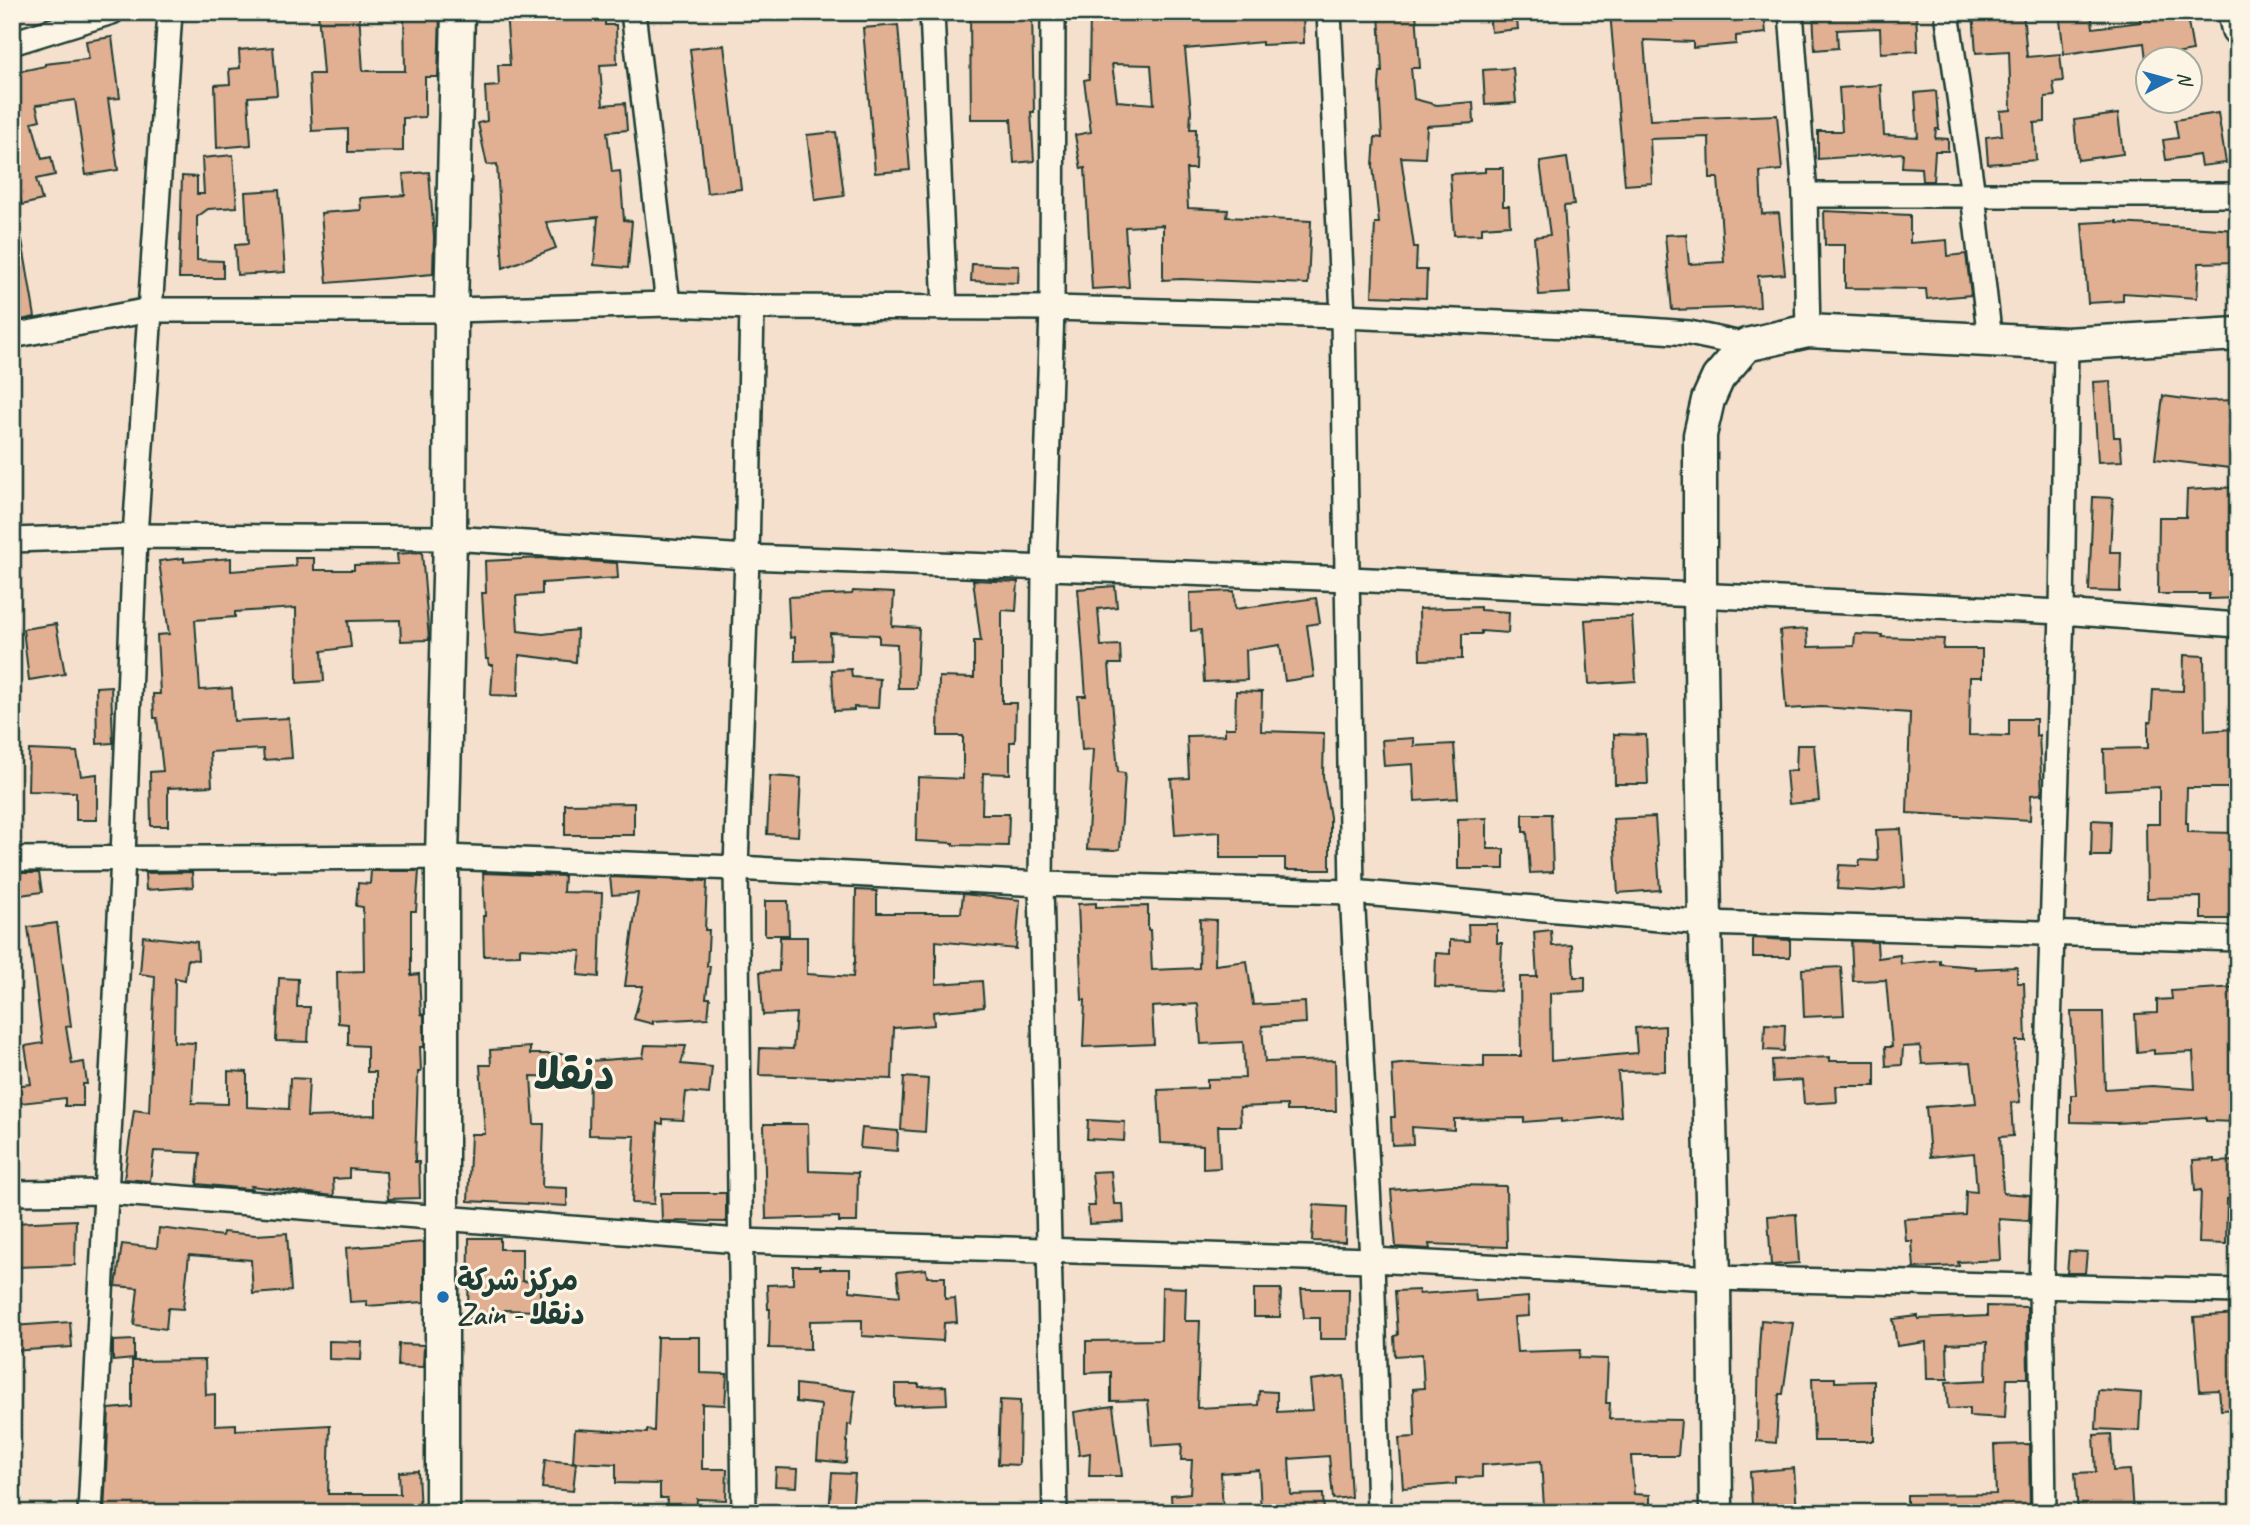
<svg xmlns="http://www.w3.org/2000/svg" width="2250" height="1525" viewBox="0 0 2250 1525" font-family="Caveat,'Playpen Sans Arabic',sans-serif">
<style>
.building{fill:#e1af92;stroke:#1f3d34;stroke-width:2;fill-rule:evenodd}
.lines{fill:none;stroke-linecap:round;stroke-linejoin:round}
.street-casing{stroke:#1f3d34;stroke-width:28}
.secondary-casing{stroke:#1f3d34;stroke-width:37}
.street{stroke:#fcf5e5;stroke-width:23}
.secondary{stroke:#fcf5e5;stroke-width:32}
.poi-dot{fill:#1f6fb2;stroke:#fcf5e5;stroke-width:2.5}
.labels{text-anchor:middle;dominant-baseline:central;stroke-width:6;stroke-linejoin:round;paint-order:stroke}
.poi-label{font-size:30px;font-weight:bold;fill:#1f3d34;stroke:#fcf5e5;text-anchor:start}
.town-label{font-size:44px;font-weight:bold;fill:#1f3d34;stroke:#fcf5e5}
</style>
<rect width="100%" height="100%" fill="#f4e0cc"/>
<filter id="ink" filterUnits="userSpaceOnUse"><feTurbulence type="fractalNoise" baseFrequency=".0143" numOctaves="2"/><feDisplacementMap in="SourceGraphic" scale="14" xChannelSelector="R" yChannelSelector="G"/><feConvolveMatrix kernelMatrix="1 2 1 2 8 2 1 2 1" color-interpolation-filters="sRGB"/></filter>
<g filter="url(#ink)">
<!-- building -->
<g class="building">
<path d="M318,12H359L363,71H405L404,12H440L438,77H425V117L403,118V151L348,152V129L312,131L309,74H323Z"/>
<path d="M506,12H605V25H616L617,64L600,65L603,105L625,103L627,130L607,132L612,172L620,171L624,220L632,221L628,268L594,265L598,217L546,222L556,248L503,268L497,164L487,165L478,123L487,121L485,87L499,86L498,65H510Z"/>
<path d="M970,12H1032L1034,112H1031L1034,161L1014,163L1011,119H971Z"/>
<path d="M1090,12H1303L1304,43L1262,45V42L1185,49L1191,111L1190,129H1196L1195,169H1186L1188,208L1228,210L1227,217L1311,221L1308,284L1181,279L1163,280V225L1125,227L1129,287L1092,289L1085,168L1081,169L1075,135L1091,132L1084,80L1089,79ZM1112,64L1151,65L1154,104L1117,101Z"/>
<path d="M1379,12H1416L1420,68H1411L1414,99L1437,105L1473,102L1474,123L1427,126L1425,158L1401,157L1414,247H1417L1416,270H1427L1426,298L1372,296L1375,223H1379L1373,166L1375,137L1382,138L1379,85L1380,72H1382Z"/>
<path d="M1489,12H1516L1518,29L1491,32Z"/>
<path d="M1610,12H1764L1766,33L1736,36V44L1693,48V42L1644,40L1650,120L1777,115L1782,170L1760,172L1762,214L1779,213L1785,274L1758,276L1760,307L1672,310L1665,235L1686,234L1689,264L1724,262L1718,178H1710L1709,137L1650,139L1652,183L1625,185Z"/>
<path d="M1813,12H1916L1918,51L1881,53L1880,28L1837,30L1838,48L1815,50Z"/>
<path d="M1973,12H2023L2027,57L2060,54L2063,81L2053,82L2055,96L2045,97V122L2034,123L2036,160L1988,164L1986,137L2002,135L2000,111L2011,110L2009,51L1976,53Z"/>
<path d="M2059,12H2091L2093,28L2140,22V17L2170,13L2171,18L2187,16L2193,51L2146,59L2144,43L2064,54Z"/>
<path d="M898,25L910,170L875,173L863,28Z"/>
<path d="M112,37L120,98L108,99L118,170L86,175L75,100L36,105L40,120L32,122L42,159L51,157L55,175L36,179L42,200L22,205L16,184L12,185V73L45,66V64L89,59L86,41Z"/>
<path d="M724,45L741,189L707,193L690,49Z"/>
<path d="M273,47L277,95L248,97L251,145L217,148L215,85L230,84L229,69L240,68L239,50Z"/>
<path d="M1513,68L1516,103L1485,105L1483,70Z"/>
<path d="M1881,85L1884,135L1918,137L1915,93L1936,91L1939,129H1936L1935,138L1948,139V151H1935L1933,181H1922L1921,168L1902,167L1903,153L1818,159V131H1842L1839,88Z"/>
<path d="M2218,113L2226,163L2201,166L2199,155L2166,160L2163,140L2178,138L2175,120Z"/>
<path d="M2118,114L2123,154L2078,160L2074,120Z"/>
<path d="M836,132L844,196L815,200L807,135Z"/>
<path d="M233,155L237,207L208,209L197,217V260L223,261V278H179L182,176L197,177V194H204L202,158Z"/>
<path d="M1567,158L1574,205L1564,206L1570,293L1539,295L1534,237L1550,235L1540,162Z"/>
<path d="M1485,168H1503V206H1509L1510,225L1482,227V234L1454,235L1450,174L1485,172Z"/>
<path d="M429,172L434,237L433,274L327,283L321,213L361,210L360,198L405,195L403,174Z"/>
<path d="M279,190L285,272L237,275L235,245L248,244L245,192Z"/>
<path d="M1824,211L1910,215V243L1947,240L1948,256L1966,254L1971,295L1927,299L1926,289L1845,288V245H1825Z"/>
<path d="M2117,221V223L2238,230V262L2199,263L2197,298L2123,293V301L2088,303L2082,223Z"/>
<path d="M22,240L35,317L12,322V241Z"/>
<path d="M972,264L1019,266L1018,283L971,281Z"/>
<path d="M2110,381L2114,437H2120L2122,461L2098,462L2093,382Z"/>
<path d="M2163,396L2200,401L2238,400V469L2155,459Z"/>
<path d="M2238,487V598L2209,599V594H2158L2159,517H2186L2187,490Z"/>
<path d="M2093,497L2113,498L2110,552H2121L2120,592L2089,591Z"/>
<path d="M422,552L429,640L401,641L400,620L348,621L351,647L322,651L324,681L297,683L296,608L235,612V617L195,620L200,690L232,688L234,721L289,718L292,758L264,760L263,749L210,752L212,786L168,788V826H151L150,772L163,771L157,718H154L153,694H160L157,635L169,634L159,561L184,558V562L231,558V571L296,566L295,558H314V570H354V565L398,564L397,554Z"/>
<path d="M540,558L617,563L618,578L542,583V594L516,596L518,631L543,634L577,630L576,662L519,655L518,696L491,695L493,665H489L488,659H486L482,593H486L485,561Z"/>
<path d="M973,580L1018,582L1016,611L1002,610V703H1016L1015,742H1010V774L983,773L982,814H1009L1008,846L953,845V843L916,841L918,777L963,779V736H938L939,677L974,678V641H981Z"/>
<path d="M1115,586L1117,607L1098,609L1101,646L1120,645L1121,664H1109L1118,772L1125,773L1120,849L1115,850L1087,849L1093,749L1082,750L1078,696H1086L1078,589Z"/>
<path d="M853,591L894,593L892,626L919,628L916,688H898L897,644L879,643V635L830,633L831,660L795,661V637L790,638L788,597L852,594Z"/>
<path d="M1234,591L1235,609L1316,598L1320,623L1307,625L1314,677L1285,681L1280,645L1246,650L1247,680L1204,682L1201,630L1191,631L1190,593Z"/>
<path d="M1480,607V610L1509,612L1508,633L1481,631V634H1462V659L1420,660L1419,609Z"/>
<path d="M1632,617L1636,681L1589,684L1585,620Z"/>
<path d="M56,624L65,674L29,680L23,629Z"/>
<path d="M1807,629L1808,647L1854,646L1855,634L1882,635V637L1944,639L1943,649H1982V677H1970L1969,735L2009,736V719H2036V736L2039,735L2042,794L2031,795L2030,820L1907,813L1910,713L1821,707L1786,709L1780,631Z"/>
<path d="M2184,655L2204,656L2205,731L2232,729L2234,760L2230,761L2231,788H2187L2186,823H2188V832L2238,833V887H2235V919H2201V897L2147,898L2146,824H2159V787L2105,790L2104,749L2148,748V722H2151L2153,690L2183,691Z"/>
<path d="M851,669L852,677L880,679L878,708L854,707V710L834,711L832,670Z"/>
<path d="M111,686L113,743L97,744L96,687Z"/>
<path d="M1236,691L1262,692L1261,731L1324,733L1323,776L1330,817V870H1285V858H1220V832L1175,835L1171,779L1189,778L1187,736L1225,735V728H1235Z"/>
<path d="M1614,734L1646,735L1648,784H1615Z"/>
<path d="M1414,738V746L1454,744L1458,798L1415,801L1413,764L1384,766L1382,740Z"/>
<path d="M1797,745H1814L1819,801L1789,804L1786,771L1796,770Z"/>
<path d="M29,750L77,752L81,776L97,774V820H76V792L28,791Z"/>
<path d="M770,776L801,778L798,836L767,834Z"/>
<path d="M634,803V835H565V804Z"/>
<path d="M1523,814H1551L1553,872L1530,873L1527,832H1523Z"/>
<path d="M1655,817L1660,890L1618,893L1613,819Z"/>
<path d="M1487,818V849H1504V869H1458V819Z"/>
<path d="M2092,820L2111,821L2110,856H2091Z"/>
<path d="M1901,829L1905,887L1874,891L1837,889L1839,865L1859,866L1860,860L1878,861L1876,830Z"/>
<path d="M371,871H419L416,911H411V975L419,974L421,1014L424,1015V1047H420L421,1072H418L415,1162H419L420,1198L388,1199L386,1172L349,1169V1178L333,1179L334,1196L251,1186L252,1189H247L197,1184L200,1153L154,1151L150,1181L124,1179L134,1110L149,1112L155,976L140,974L143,936L197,942L198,960L188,959L185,980L175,978L174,1042L195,1043L192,1103L228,1104V1071L247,1072V1107L289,1109L290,1078L309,1079L307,1117L376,1115V1072H367V1046L348,1045V1024L338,1023L337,972L364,971L363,907L356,906L358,883L370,884Z"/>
<path d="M192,872L193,887L146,890L145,873Z"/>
<path d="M18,873H39L42,892L20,895Z"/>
<path d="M483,873L564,876L563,892L602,893L599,977L578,975L581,951L520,948V955L484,956L483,916H485Z"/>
<path d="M610,877L707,881L705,930H709L707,966H710L706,998H710L708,1018L653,1021V1024L634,1019L643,986H625L638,893L612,895Z"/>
<path d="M856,890L877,891V913H961L963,894L1020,900L1016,949L936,941V984L982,981L984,1007L933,1012L934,1025L894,1028L892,1079L759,1075L760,1048L793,1049L796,1013L763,1015L760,972L779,971L780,937H807V974L853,977L854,963H855Z"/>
<path d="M765,901H788L789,935H765Z"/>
<path d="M1096,903V907L1148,906V930H1150L1152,970L1199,968L1200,919L1216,920L1215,965L1247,961L1253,1005L1305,1002L1306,1023L1262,1026L1265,1062L1335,1060L1336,1111H1287V1105L1240,1107L1241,1126H1218L1220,1168L1203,1169V1145L1161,1143L1158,1090L1207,1088V1079L1245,1078L1243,1042L1201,1044L1198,1004L1152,1007L1154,1044L1083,1047L1085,1000H1082L1078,904Z"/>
<path d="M57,923L71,1026L66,1027L72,1064L84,1062L87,1084H83V1106H65V1098L12,1104V1086L31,1084L25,1046L43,1043L28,927Z"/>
<path d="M1468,924H1497V943H1502L1500,991L1435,987L1436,953L1450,954V940L1469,941Z"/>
<path d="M1551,930L1552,946L1572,945L1574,977H1585V991L1550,993L1551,1061L1637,1053L1635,1028L1665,1026V1071L1618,1072L1621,1116L1561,1122V1119L1524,1122V1118L1454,1119V1130L1412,1127L1413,1144L1392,1145L1391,1117H1395L1392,1065L1409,1063L1484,1067V1056H1521L1520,977H1537L1534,932Z"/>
<path d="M1753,938L1790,940V957H1753Z"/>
<path d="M1851,941L1877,942L1878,958L1900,955L1901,964L1940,960V964L1975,967V969L2017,967V983H2024L2026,1041H2016L2015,1065L2020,1102L2011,1103L2013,1136L2000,1137L2003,1193L2030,1195L2029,1221L1999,1219L2001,1260L1958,1262L1959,1266L1914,1268L1912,1241H1906L1904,1219L1965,1215L1966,1191L1977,1192L1974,1153L1930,1157L1926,1107L1976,1103L1971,1062L1922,1064L1920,1046L1903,1047L1902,1065L1886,1066L1885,1047H1892L1886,980L1853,981Z"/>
<path d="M1841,967L1844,1015L1804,1017L1802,969Z"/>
<path d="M279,978L298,979L297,1007H310L308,1042L276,1041Z"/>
<path d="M2238,987V1122L2206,1121V1117L2117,1123L2071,1122V1095H2076L2071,1012H2103L2105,1089L2152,1086L2195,1089L2193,1052L2154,1054V1050L2137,1052L2135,1014L2157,1013V1000L2172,999L2171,991Z"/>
<path d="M1765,1024L1785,1025L1784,1051L1764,1050Z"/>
<path d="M645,1045L686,1046L681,1064L712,1067L709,1094L686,1092L683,1120L663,1119V1124L658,1123L654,1204L632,1203L635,1136L589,1135L590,1061L643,1057Z"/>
<path d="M530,1047V1054H569L568,1077L531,1076L534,1124H544L542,1187L567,1188V1206L468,1201L471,1134H485L480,1065H491L490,1050Z"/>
<path d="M1830,1057V1061H1875V1086H1836L1837,1102L1804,1104L1802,1080L1773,1082L1772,1060Z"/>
<path d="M904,1077L928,1079L925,1132L901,1130Z"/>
<path d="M1088,1120L1125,1122L1124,1141L1087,1139Z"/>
<path d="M764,1124H808L809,1171L858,1173L857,1222H839V1217L766,1219Z"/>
<path d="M862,1128L898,1131L897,1151L860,1148Z"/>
<path d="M2214,1159V1162L2238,1161V1199H2227L2226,1244L2199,1243L2201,1190L2195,1191L2193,1160Z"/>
<path d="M1111,1171L1114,1204H1123L1124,1222L1089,1224L1088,1206H1095L1092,1172Z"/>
<path d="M1453,1185L1506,1186L1507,1247L1429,1244L1430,1249L1396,1247L1391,1190Z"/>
<path d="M661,1193H726V1222L662,1221Z"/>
<path d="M1314,1205L1346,1207L1345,1242L1312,1241Z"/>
<path d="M1796,1214L1799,1263L1771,1265L1768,1216Z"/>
<path d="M76,1220L75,1265L17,1267L14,1223Z"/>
<path d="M159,1228L222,1236L223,1232L256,1235L287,1233L291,1291L253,1294L251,1260L189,1255L183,1309L168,1308L166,1329L134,1325L138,1288L116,1286L122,1244L157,1248Z"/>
<path d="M469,1238H500V1249H522V1281L540,1282V1311L505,1310L506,1319L468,1318Z"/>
<path d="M424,1242V1302L367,1306V1301L350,1302L346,1248Z"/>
<path d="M2069,1251L2087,1252L2085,1273H2067Z"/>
<path d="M793,1266H820V1269H850V1291L900,1296L897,1272L926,1269L927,1277H945V1299L955,1298L957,1322L944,1323L943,1341L862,1336V1320L810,1321V1349L769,1348L770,1309H768L767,1285L793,1284Z"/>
<path d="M1162,1287L1186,1288L1185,1321H1200L1197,1408L1258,1405L1259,1391L1277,1392V1412L1313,1410L1310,1380L1344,1376L1351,1497L1333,1499L1329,1456L1289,1459L1291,1495L1323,1494L1324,1513H1261L1259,1470L1221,1473L1223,1513H1172L1171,1495L1190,1493L1192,1460H1181L1182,1444L1152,1446L1148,1400L1111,1401V1372L1086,1373V1341L1161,1340Z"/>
<path d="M1254,1289H1281L1280,1317H1254Z"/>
<path d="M1301,1289H1349L1348,1339H1320V1318H1304Z"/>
<path d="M1419,1290V1294L1475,1290L1476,1301L1528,1297L1529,1316L1514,1317L1517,1352L1580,1350L1579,1358L1608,1359L1606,1403H1610L1609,1419L1681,1420L1678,1456H1631L1634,1494L1650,1495V1513H1593L1592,1504L1544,1507L1541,1461L1482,1465V1477L1456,1478V1484L1403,1488L1399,1438L1415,1437L1413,1389L1424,1388L1422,1354L1395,1356L1394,1336L1398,1335L1395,1291Z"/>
<path d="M1987,1306L2027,1307L2028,1378H2007L2005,1418L1969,1416V1408L1948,1409L1946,1382L1986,1380L1987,1342L1947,1344L1948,1379H1927L1926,1342L1897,1346L1893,1319L1918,1316V1319L1987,1316Z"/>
<path d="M2238,1314V1409L2221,1410L2219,1390L2200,1391L2194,1317Z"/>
<path d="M1761,1320L1793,1323L1783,1394H1779L1776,1443L1757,1441L1759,1349Z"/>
<path d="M70,1322L72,1347L12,1351V1326Z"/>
<path d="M657,1337H700V1373L727,1374L725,1405L702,1404V1469H727L726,1500L697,1499L696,1513H666L667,1498H660V1484L616,1483V1464L573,1462L575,1429L647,1433V1430L654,1431Z"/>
<path d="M134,1340V1359L113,1361V1341Z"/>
<path d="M329,1341L362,1342L361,1360L329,1359Z"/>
<path d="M399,1344L424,1345L423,1367L398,1366Z"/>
<path d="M205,1360L206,1395L215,1394V1425L236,1424V1430L330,1425L328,1494H400L399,1472L418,1471L420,1513H248V1510L104,1513L109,1409L132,1407V1361Z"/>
<path d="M1812,1378H1835V1382L1874,1381V1441H1814Z"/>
<path d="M796,1384L855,1391L851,1425L848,1424L846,1463L817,1460L821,1405L796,1402Z"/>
<path d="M895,1384H919V1387L946,1386L947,1404L895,1406Z"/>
<path d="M2098,1390L2141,1393L2139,1431L2096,1429Z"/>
<path d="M1000,1400L1020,1401L1019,1465L998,1464Z"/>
<path d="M1113,1406L1122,1476H1089L1090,1453L1079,1455L1074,1412Z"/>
<path d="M2111,1434L2113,1471L2130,1470L2133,1513H2078L2075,1473L2096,1472L2094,1435Z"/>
<path d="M2029,1444L2030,1513H1907V1495L1996,1494L1994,1445Z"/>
<path d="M545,1460L576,1463L573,1491L542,1488Z"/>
<path d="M776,1468L798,1469L797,1487L775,1486Z"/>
<path d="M1794,1468L1797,1513H1760V1505H1752L1750,1472Z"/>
<path d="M832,1473L855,1474L852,1513H829Z"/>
</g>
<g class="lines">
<defs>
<g id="street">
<path d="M633,12L668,304"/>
<path d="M932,12L945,308"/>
<path d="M1329,12L1343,316L1352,892L1372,1260L1379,1513"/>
<path d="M1791,12L1805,195L1808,331"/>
<path d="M1947,12L1973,195L1990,340"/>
<path d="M12,43L112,12"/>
<path d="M1805,195H2238"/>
<path d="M12,336L150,310H451L668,304L752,307L1052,308L1053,12"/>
<path d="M12,540L135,536L450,538L747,557L1349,579L2062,612L2238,625"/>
<path d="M12,859L442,857L736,868L1041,884L1352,892L1705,923L2238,939"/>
<path d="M12,1193L107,1192L739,1241L1372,1260L1714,1278L2238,1291"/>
<path d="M90,1513L123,857L135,536L170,12"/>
<path d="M744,1513L736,868L747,557L752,307"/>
<path d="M1055,1513L1041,884L1044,569L1052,308L1343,316L1634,329L1689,333L1746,345"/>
<path d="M2044,1513L2041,1286L2062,612L2066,344"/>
</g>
<g id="secondary">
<path d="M2234,12L2238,29"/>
<path d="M442,1513V857L450,538L451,310L458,12"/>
<path d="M1716,1513L1714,1278L1705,923L1700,597V435L1708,400L1718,378L1746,345L1808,331L2066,344L2238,334"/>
</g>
</defs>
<!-- street casing -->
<use href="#street" class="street-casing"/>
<!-- secondary casing -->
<use href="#secondary" class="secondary-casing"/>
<!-- street -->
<use href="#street" class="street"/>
<!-- secondary -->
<use href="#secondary" class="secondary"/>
</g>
</g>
<!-- markers -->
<circle class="poi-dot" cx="443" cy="1297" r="7"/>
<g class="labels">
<!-- poi labels -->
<g class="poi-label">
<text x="457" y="1280">مركز شركة<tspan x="457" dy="34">Zain - دنقلا</tspan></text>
</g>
<!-- town labels -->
<g class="town-label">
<text x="574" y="1074">دنقلا</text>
</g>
</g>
<!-- margin -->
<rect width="2250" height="1525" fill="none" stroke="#fcf5e5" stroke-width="42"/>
<rect x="21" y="21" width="2208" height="1483" fill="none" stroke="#1f3d34" stroke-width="2.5" filter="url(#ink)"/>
<!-- north arrow -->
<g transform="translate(2169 80) rotate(84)"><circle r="33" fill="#fcf5e5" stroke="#a4ab9e" stroke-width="2"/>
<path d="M0-5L12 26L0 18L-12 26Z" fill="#1f6fb2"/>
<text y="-10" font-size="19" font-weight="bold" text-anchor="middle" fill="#1f3d34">N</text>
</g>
</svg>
